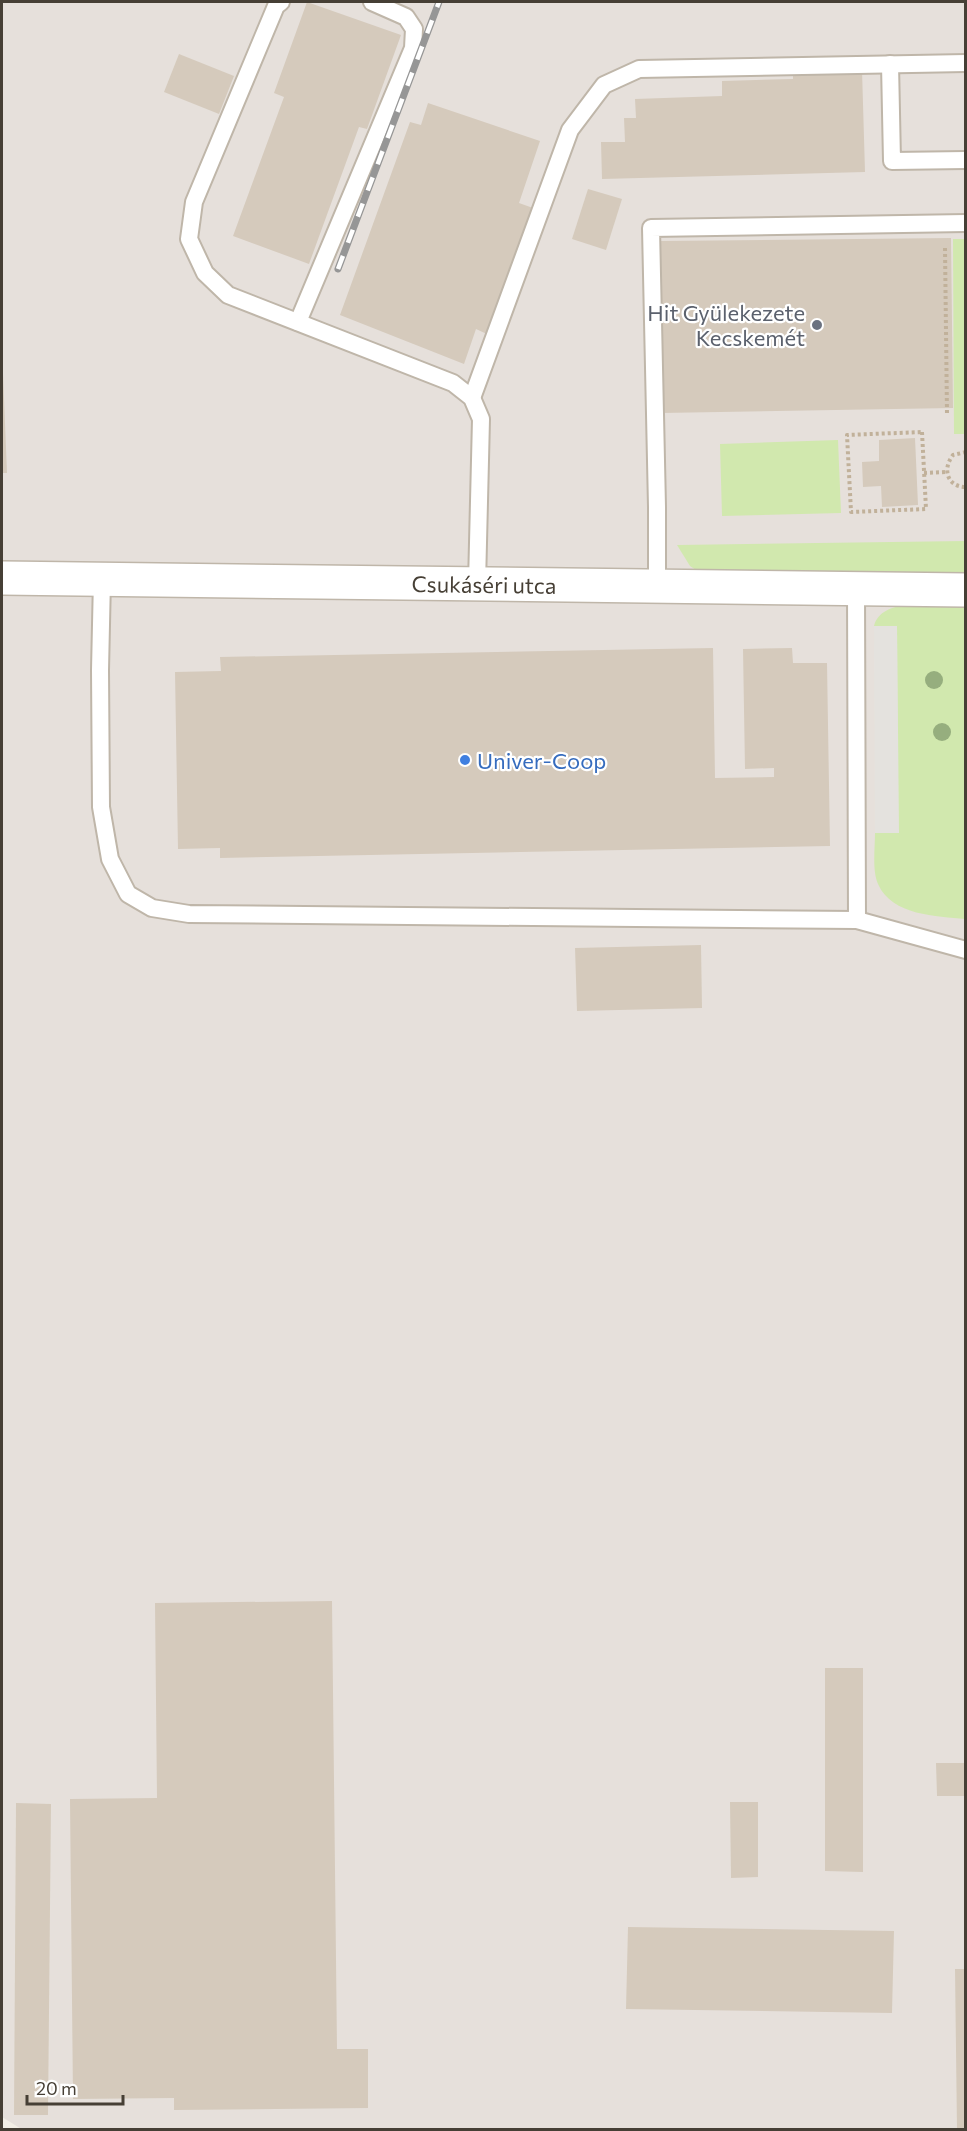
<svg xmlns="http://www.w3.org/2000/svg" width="967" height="2131" viewBox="0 0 967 2131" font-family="Commissioner,sans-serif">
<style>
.industrial{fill:#e6e0db}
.green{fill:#d1e8ae}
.parking{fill:#e4e2de}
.building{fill:#d5cabc}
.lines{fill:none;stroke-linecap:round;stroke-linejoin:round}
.service-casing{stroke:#bfb6a9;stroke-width:20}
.minor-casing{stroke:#bfb6a9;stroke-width:36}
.path{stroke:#c1b19a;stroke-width:4;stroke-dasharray:3 3;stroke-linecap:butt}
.service{stroke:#fff;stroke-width:16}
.minor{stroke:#fff;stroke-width:33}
.rail-casing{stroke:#969696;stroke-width:7}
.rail{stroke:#fff;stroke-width:4.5;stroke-dasharray:14;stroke-linecap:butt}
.tree{fill:#96ae7e}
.worship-dot{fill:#6b7280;stroke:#fff;stroke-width:2}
.shop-dot{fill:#3f7fe0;stroke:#fff;stroke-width:2}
.labels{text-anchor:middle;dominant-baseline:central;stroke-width:4.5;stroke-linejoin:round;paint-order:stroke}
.worship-label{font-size:22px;fill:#5b616d;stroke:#fff;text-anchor:end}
.street-label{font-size:22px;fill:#463f35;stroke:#fff}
.shop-label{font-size:22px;fill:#366cbe;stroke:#fff;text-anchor:start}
</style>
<rect width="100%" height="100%" fill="#f3efe6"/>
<!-- industrial -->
<path class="industrial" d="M2,2H965V2129L23,2130L2,2117Z"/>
<!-- green -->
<g class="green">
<path d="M953,239H965V434H954Z"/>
<path d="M838,440L841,513L722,516L720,444Z"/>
<path d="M965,541V575L702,574L690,566L677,545Z"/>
<path d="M906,605H965V919C937,916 892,916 878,884C872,870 875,849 875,833H898L897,626H874C878,611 892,607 906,605Z"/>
</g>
<!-- parking -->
<path class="parking" d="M874,626H897L899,833H875Z"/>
<!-- building -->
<g class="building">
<path d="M307,2L401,35L367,129L359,127L309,264L233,236L284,97L274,93Z"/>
<path d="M179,54L234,76L219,114L164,92Z"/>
<path d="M862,70L865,172L602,179L601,142H625L624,118H636L635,99L722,96V81L793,79V72Z"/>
<path d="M428,103L540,141L519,203L533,208L489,335L476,329L464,364L340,315L410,122L421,125Z"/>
<path d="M588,189L622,199L606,250L572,239Z"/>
<path d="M951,238L953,408L661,413L660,241Z"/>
<path d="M2,373H3L7,473H2Z"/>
<path d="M915,438L918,505L882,507L881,486L863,487L862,462L879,461V440Z"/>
<path d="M713,648L715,778L774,777V768L745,769L743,649L792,648L793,663H827L830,846L220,858V848L178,849L175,672L221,671L220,657Z"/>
<path d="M701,945L702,1008L577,1011L575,948Z"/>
<path d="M332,1601L337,2049H368V2108L174,2110V2098L73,2099L70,1799L157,1798L155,1603Z"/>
<path d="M825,1668H863V1872L825,1871Z"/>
<path d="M936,1763H966V1796H937Z"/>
<path d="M730,1802H758V1877L731,1878Z"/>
<path d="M16,1803L51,1804L48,2115H14Z"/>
<path d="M628,1927L894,1931L892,2013L626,2009Z"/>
<path d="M955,1969H966V2130H957Z"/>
</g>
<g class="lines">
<defs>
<g id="service">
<path d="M281,2L276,6L194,202L189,239L205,273L228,295L453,383L472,398L481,419L477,584"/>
<path d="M890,64L892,161L966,160"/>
<path d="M298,322L413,48L414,29L406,17L372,2"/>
<path d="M472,398L570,130L604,85L639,69L966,63"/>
<path d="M102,579L100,670L101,807L110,859L128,894L152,908L189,914L857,920L966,950"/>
<path d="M657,586V507L651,228L966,223"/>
<path d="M856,589L857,920"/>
</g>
<g id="minor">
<path id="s1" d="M2,578L966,590"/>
</g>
</defs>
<!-- service casing -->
<use href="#service" class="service-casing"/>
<!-- minor casing -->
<use href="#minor" class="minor-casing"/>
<!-- path -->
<g class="path">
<path d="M945,248L947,414"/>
<path d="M922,432L926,509L851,512L847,435Z"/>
<path d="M966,452L953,455C942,469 947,487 966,487"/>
<path d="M924,473L947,472"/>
</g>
<!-- service -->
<use href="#service" class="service"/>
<!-- minor -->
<use href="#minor" class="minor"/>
<defs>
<path id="rail" d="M338,269L439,2"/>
</defs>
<!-- rail casing -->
<use href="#rail" class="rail-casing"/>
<!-- rail -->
<use href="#rail" class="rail"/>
</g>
<!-- trees -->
<g class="tree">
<circle cx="934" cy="680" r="9"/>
<circle cx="942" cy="732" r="9"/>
</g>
<!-- markers -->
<circle class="worship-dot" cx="817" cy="325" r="6"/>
<circle class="shop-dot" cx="465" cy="760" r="6"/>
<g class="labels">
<!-- worship labels -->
<g class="worship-label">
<text x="805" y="312">Hit Gyülekezete<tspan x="805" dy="25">Kecskemét</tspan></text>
</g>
<!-- street labels -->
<g class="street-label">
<text stroke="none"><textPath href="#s1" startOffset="482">Csukáséri utca</textPath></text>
</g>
<!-- shop labels -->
<g class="shop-label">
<text x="477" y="760">Univer-Coop</text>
</g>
</g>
<!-- border -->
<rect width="967" height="2131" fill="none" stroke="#463f35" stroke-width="6"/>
<!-- scale -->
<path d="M27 2095v9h96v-9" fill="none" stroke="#463f35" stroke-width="3"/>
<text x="36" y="2095" font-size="18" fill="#463f35" stroke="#ffffff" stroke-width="4.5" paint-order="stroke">20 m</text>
</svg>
